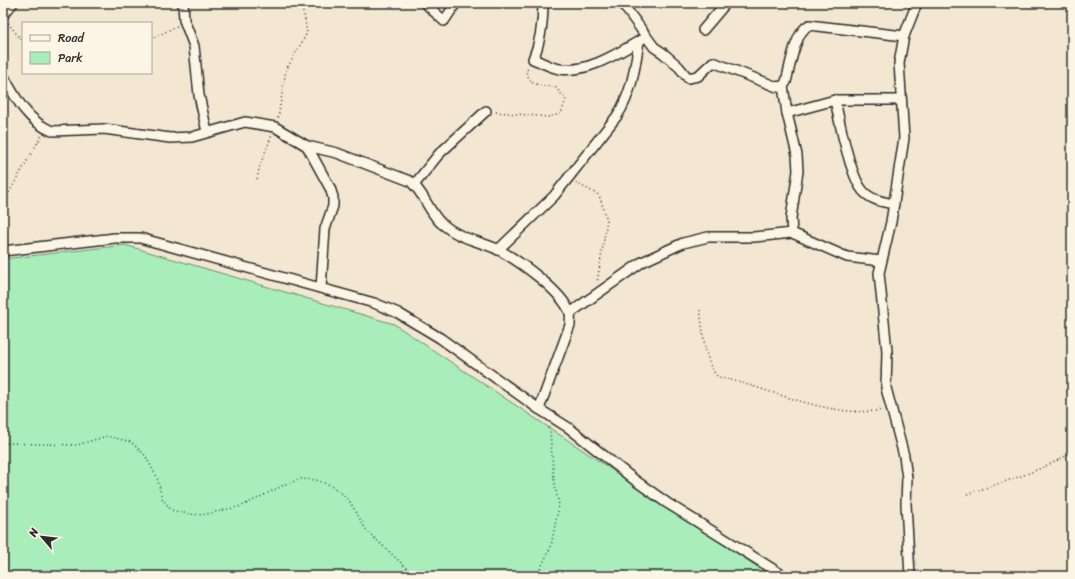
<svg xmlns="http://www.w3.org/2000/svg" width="1075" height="579" viewBox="0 0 1075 579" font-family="Sriracha,sans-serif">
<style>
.green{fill:#a9eeba;stroke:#6a8c72}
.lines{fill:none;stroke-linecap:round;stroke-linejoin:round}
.minor-casing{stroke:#2b2b2b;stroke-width:12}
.path{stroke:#2b2b2b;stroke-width:1.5;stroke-dasharray:1 3;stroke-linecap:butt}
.minor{stroke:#fcf5e5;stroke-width:9}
</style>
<rect width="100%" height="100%" fill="#f3e7d2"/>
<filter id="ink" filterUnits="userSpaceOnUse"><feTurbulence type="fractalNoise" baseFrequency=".025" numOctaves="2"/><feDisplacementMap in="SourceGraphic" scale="8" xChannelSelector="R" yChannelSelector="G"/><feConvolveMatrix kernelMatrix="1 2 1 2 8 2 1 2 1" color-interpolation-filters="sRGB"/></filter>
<g filter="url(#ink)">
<!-- green -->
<path class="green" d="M125,245L394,324L771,576H3V259Z"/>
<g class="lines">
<defs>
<g id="minor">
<path d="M183,3L184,20L194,46L199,95L207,132"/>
<path d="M425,3L444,21L456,3"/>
<path d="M543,3C543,23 541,41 533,59C542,62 551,68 560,69C588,73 618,53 641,40"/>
<path d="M622,3L654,47L663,53L679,67L688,78L698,76L713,62L777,87L783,86L786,82C790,67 795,32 809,25L904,36"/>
<path d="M3,15L13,3"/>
<path d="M703,30L726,3"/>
<path d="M3,75C15,97 27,121 52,131L104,129L170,138L192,137L245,122L275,127L307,146L337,153L410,181C424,192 428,211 441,223C461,240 478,240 499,250C519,261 562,291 570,313C571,316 570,321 570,325L539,409"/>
<path d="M783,86L787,113L797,155L798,171L791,218L792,233"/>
<path d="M835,100C839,120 850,177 863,191C871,200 883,202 894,204"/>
<path d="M787,113L835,100H901"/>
<path d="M307,146L330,188L333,197V206L325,229L321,288"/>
<path d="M414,185L439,154L486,111"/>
<path d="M498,250L554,196L617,116C632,93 635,68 639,41"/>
<path d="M3,251L115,238H140L374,303L398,313L440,338L539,409L569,428L636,481L667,503L784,576"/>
<path d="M570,313L642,262L683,243L708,237H754L792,233L847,257L881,261"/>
<path d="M910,576L906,504L907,478L904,456L886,388L887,351L879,273L891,222L904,138L899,63L904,36L917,3"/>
</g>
</defs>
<!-- minor casing -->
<use href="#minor" class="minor-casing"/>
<!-- path -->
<g class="path">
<path d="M8,23L23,42"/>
<path d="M151,39L177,26"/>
<path d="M496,112L548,117L561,114L566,99L555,87L542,86L531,82L526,72L528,68"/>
<path d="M278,118L286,70L307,33L304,14L297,3"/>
<path d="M257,179L260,165L272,135"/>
<path d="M576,183L599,195L607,220L597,283"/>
<path d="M3,203L42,135"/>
<path d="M700,310C703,329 704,363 718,377C771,388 828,419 883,410"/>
<path d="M3,443L77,445L107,436L131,442L145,455L157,477L162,498L171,510L188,514L202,515L242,506L286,484L301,479L316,480L330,485L340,492L350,502L367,531L415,576"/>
<path d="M967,494C1003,482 1040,472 1072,452"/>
<path d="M537,576L551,546L559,505L554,481L550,432L547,426"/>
</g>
<!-- minor -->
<use href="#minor" class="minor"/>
</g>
</g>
<!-- margin -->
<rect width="1075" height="579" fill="none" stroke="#fcf5e5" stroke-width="16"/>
<rect x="8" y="8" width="1059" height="563" fill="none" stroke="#2b2b2b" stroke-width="1.5" filter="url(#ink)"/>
<!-- legend -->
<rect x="22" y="22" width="130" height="52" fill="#fcf5e5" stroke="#a8a49b"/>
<rect x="30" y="35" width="20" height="6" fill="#fcf5e5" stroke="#a8a49b"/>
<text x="58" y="42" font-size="12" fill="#2b2b2b">Road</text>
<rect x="30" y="52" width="20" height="12" fill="#a9eeba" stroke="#a8a49b"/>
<text x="58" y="62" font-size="12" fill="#2b2b2b">Park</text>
<!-- north arrow -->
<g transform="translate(42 537) rotate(298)" stroke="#fcf5e5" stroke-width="3" paint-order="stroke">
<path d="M0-3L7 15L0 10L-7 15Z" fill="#2b2b2b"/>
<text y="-6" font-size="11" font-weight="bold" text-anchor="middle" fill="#2b2b2b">N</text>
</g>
</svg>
